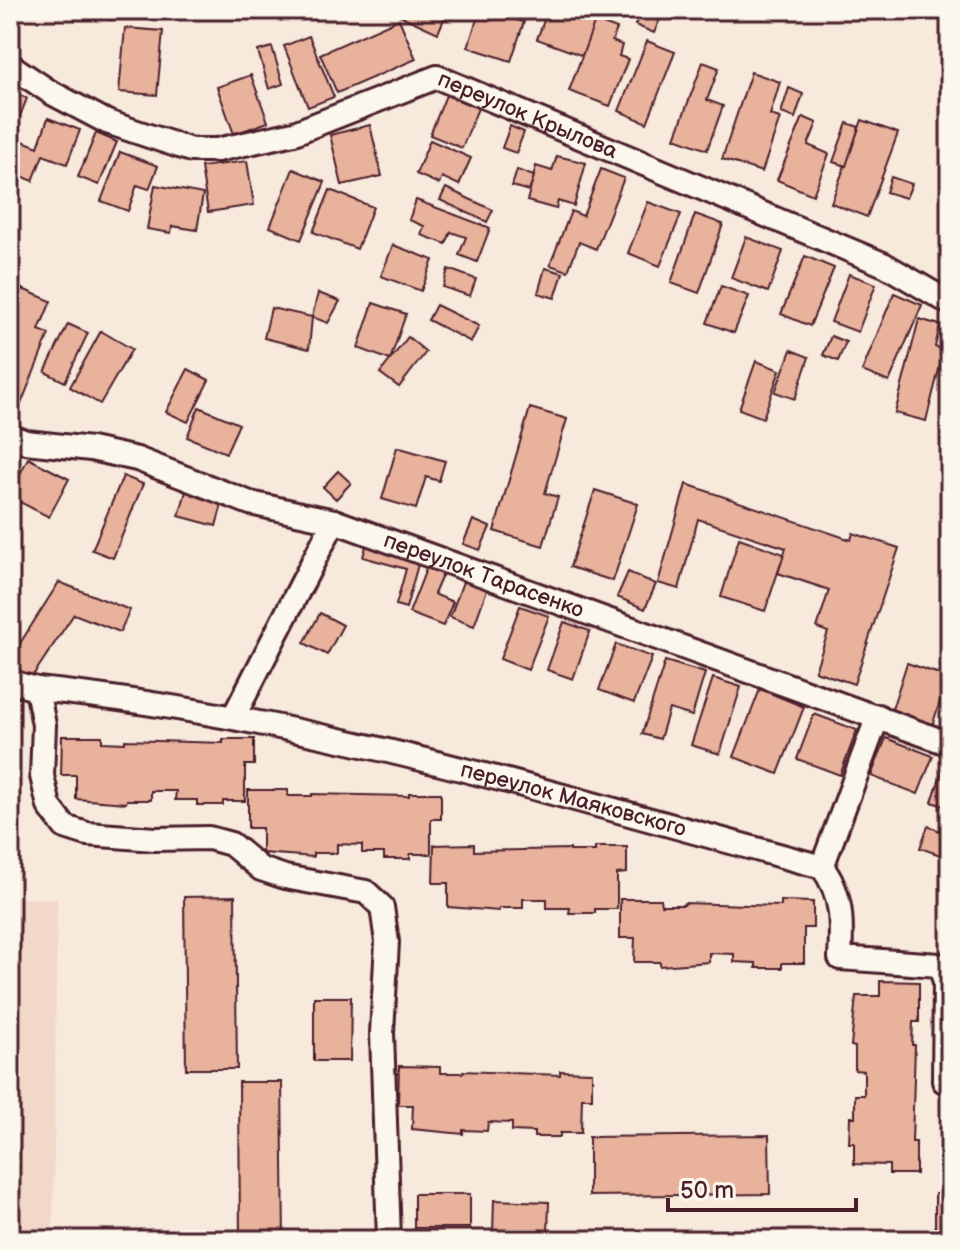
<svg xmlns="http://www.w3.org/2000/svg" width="960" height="1250" viewBox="0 0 960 1250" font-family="'Balsamiq Sans',sans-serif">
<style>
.built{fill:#f2d8c9}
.building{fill:#e8b29c;stroke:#4a1f2b;stroke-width:2}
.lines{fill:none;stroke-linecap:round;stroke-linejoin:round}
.street-casing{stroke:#4a1f2b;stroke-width:28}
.street{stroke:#fbf7ec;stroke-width:22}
.labels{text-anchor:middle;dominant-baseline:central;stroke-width:6;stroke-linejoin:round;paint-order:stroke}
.street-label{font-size:22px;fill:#4a1f2b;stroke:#fbf7ec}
</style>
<rect width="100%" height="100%" fill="#f7e9dc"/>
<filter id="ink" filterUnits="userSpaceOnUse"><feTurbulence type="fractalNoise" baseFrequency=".0125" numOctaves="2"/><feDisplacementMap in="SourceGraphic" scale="16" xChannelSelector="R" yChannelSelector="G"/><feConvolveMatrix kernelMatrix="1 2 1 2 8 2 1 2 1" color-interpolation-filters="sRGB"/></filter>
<g filter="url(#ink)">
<!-- built -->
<path class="built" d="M10,898L57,899L53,1235L10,1234Z"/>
<!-- building -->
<g class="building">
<path d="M78,10H115L112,20Z"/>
<path d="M388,10H448L438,33Z"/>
<path d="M480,10L524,22L511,61L468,47Z"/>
<path d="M548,10H600L583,56L537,39Z"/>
<path d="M642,10H664L654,33L635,25Z"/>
<path d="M399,19L416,59L337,93L320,54Z"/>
<path d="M595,21L617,29L612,41L622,45L619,56L628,59L610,106L569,91Z"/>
<path d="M125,28L163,31L157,95L119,92Z"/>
<path d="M309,36L334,97L308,107L284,46Z"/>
<path d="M647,41L675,52L647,123L619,111Z"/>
<path d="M272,47L283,84L269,89L258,51Z"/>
<path d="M703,62L719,68L707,100L723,106L707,150L675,138Z"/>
<path d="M751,72L780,82L770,115L780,118L762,172L722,159Z"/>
<path d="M251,75L268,122L234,134L217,87Z"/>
<path d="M789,88L803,94L795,118L781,113Z"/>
<path d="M10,92L27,98L10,142Z"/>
<path d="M446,95L478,108L462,148L430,135Z"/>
<path d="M803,117L817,123L808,145L829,154L813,195L777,180Z"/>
<path d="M48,118L80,130L67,164L43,155L33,181L10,171V152L15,138L38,147Z"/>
<path d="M862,120L898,133L867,217L831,203Z"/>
<path d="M847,123L859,127L846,166L833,162Z"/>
<path d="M370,125L382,176L342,185L330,135Z"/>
<path d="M510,126L524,132L516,153L502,148Z"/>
<path d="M96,133L117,142L99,185L78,177Z"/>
<path d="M430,140L471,158L459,185L442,177L439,184L416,174Z"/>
<path d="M120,152L158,166L149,189L137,185L128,211L101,201Z"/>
<path d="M557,156L586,163L574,206L558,201L556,209L527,201L536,166L552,171Z"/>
<path d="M247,161L254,205L208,212L201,167Z"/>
<path d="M293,169L325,182L301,240L270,227Z"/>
<path d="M601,169L624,178L596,249L579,242L568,271L550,265L571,211L583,216Z"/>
<path d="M517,170L534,176L529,191L512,186Z"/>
<path d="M891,177L912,184L906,198L886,192Z"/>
<path d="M155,185L203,194L197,230L172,226L171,233L147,229Z"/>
<path d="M446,188L493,210L487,222L440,200Z"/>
<path d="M330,190L373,207L357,249L313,232Z"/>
<path d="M416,200L490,228L477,262L459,255L466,237L451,232L446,244L421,235L424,226L409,220Z"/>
<path d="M648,202L681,214L660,266L628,253Z"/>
<path d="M695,214L723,224L699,293L671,283Z"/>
<path d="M746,237L783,251L768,292L731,278Z"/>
<path d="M393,245L433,260L421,291L381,276Z"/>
<path d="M805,256L834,268L810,326L781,314Z"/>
<path d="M545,268L563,273L555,298L538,293Z"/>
<path d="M448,269L476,279L470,296L443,287Z"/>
<path d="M849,274L876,284L858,332L831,322Z"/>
<path d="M721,286L749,296L734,333L707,323Z"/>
<path d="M20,288L51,301L39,330L49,334L21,404L10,399V312Z"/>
<path d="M318,293L340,301L328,323L312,317Z"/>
<path d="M894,293L922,305L889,382L862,371Z"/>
<path d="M373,303L406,314L390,360L358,348Z"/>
<path d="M436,305L479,326L471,342L428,320Z"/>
<path d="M271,308L312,317L309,349L264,338Z"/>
<path d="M919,319L940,325L935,347L944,350L926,421L895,413Z"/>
<path d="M68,324L88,333L65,382L45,372Z"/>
<path d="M101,331L132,349L100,404L70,387Z"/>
<path d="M831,336L846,342L838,361L823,355Z"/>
<path d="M408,337L426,352L399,387L380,373Z"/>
<path d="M791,350L809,357L795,399L775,392Z"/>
<path d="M756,361L780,370L763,418L739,409Z"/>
<path d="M188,369L209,380L188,422L166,412Z"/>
<path d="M199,407L239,424L226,453L187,437Z"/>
<path d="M530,408L567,419L545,493L558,497L543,546L494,531Z"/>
<path d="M397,447L445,461L439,481L426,477L416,509L382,499Z"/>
<path d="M28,458L69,479L49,517L10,497V468L20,474Z"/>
<path d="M338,471L351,483L336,499L323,487Z"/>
<path d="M123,476L143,484L113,558L92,550Z"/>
<path d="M686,484L851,540L853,533L899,548L854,684L815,671L828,632L817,628L829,590L778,573L786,548L698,519L679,589L658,583Z"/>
<path d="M595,490L638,504L613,581L570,567Z"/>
<path d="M186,491L223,501L216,526L179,516Z"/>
<path d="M473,520L490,527L480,550L463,544Z"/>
<path d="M739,538L784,554L765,611L721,597Z"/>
<path d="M367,543L420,557L406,608L396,605L406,569L363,557Z"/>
<path d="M428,564L444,571L434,594L453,602L443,626L409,613Z"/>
<path d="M628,572L656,584L645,609L617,597Z"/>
<path d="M464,579L488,587L474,626L450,617Z"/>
<path d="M59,582L130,610L120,632L74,614L32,677L10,665V659Z"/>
<path d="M520,606L549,616L528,670L500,659Z"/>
<path d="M320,613L343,625L327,655L304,643Z"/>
<path d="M564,622L590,631L573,679L547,670Z"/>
<path d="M616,644L652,657L634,703L599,690Z"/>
<path d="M665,661L705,673L692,716L669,709L660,739L642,734Z"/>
<path d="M907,663L948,677L931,729L890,715Z"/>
<path d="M713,678L741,687L720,754L691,745Z"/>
<path d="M760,689L804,707L778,774L734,757Z"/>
<path d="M814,714L857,730L840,775L797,759Z"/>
<path d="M62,736H102V742L125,743V740L223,743V739H254V765H245V801H223V805H197V800H175L176,791H151V800H127L126,803L76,799V775H61Z"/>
<path d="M886,738L933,756L918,794L871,776Z"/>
<path d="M947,757L950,758V808L932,802Z"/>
<path d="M248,790H288V796H312V794L409,796V793H441V819H431V854H410V859H384V853H362V845L337,844V853H313V857L262,853V828H248Z"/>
<path d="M928,826L948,834L940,855L920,848Z"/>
<path d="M474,844V851L570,849V851H595V847H627V873L617,874V909H595V913H569L570,908H547V899H523V908H499V911L448,907V883H433L434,845Z"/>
<path d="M235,896L237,1069H186L184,897Z"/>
<path d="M620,899H661V905H684V903L781,906V901L813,902V928H804V963H782V968H756V963L734,962V954L709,953V962L660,966V962H634L635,938H620Z"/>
<path d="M880,981L919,982V1022H913L912,1045H915L912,1142H916V1174H889V1165L854,1164V1143H849L850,1117H855V1095H864V1071L855,1070V1047L851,1046L856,996H880Z"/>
<path d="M314,997H351L350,1061H314Z"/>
<rect x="10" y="1028" width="7" height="49"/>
<path d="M399,1066L440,1067V1073H463V1071L560,1075V1071L592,1072V1098H582L581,1133H560V1137H534V1132L512,1131V1123L488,1122L487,1131L463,1130V1134L412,1129L413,1105H398Z"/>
<path d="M239,1082H282L284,1240H240Z"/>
<path d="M769,1135L770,1194L589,1196V1137Z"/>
<rect x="414" y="1194" width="56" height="34"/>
<rect x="935" y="1194" width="15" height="46"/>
<path d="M494,1200L549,1202L548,1235L493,1233Z"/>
</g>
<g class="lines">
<defs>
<g id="street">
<path id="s1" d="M10,65L50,92L107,122L191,150H217L294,133L437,77L885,265L950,303"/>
<path id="s2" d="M10,436L26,442L91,449L137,459L250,503L334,521L950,744"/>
<path id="s3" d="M10,682L37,689C304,716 563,797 822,867C843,894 842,925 840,958L939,965L945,981L944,1081L950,1082"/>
<path d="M37,689L44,725L42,776L49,806L65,827L87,834L155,839L209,838L231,844L261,869L285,877L366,892L382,907L387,942L382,1033L389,1240"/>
<path d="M234,716L334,521"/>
<path d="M822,867L878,716"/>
</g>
</defs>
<!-- street casing -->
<use href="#street" class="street-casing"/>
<!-- street -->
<use href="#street" class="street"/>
</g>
</g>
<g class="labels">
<!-- street labels -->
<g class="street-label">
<text stroke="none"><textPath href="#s1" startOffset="558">переулок Крылова</textPath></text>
<text stroke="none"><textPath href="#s2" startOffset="496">переулок Тарасенко</textPath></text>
<text stroke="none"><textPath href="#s3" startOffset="576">переулок Маяковского</textPath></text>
</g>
</g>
<!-- margin -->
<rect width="960" height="1250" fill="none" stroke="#fbf7ec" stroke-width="40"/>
<rect x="20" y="20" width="920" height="1210" fill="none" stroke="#4a1f2b" stroke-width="3" filter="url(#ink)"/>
<!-- scale -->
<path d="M668 1198v12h188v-12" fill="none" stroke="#4a1f2b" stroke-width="4"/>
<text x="680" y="1198" font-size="24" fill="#4a1f2b" stroke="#fbf7ec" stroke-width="6" paint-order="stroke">50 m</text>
</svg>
